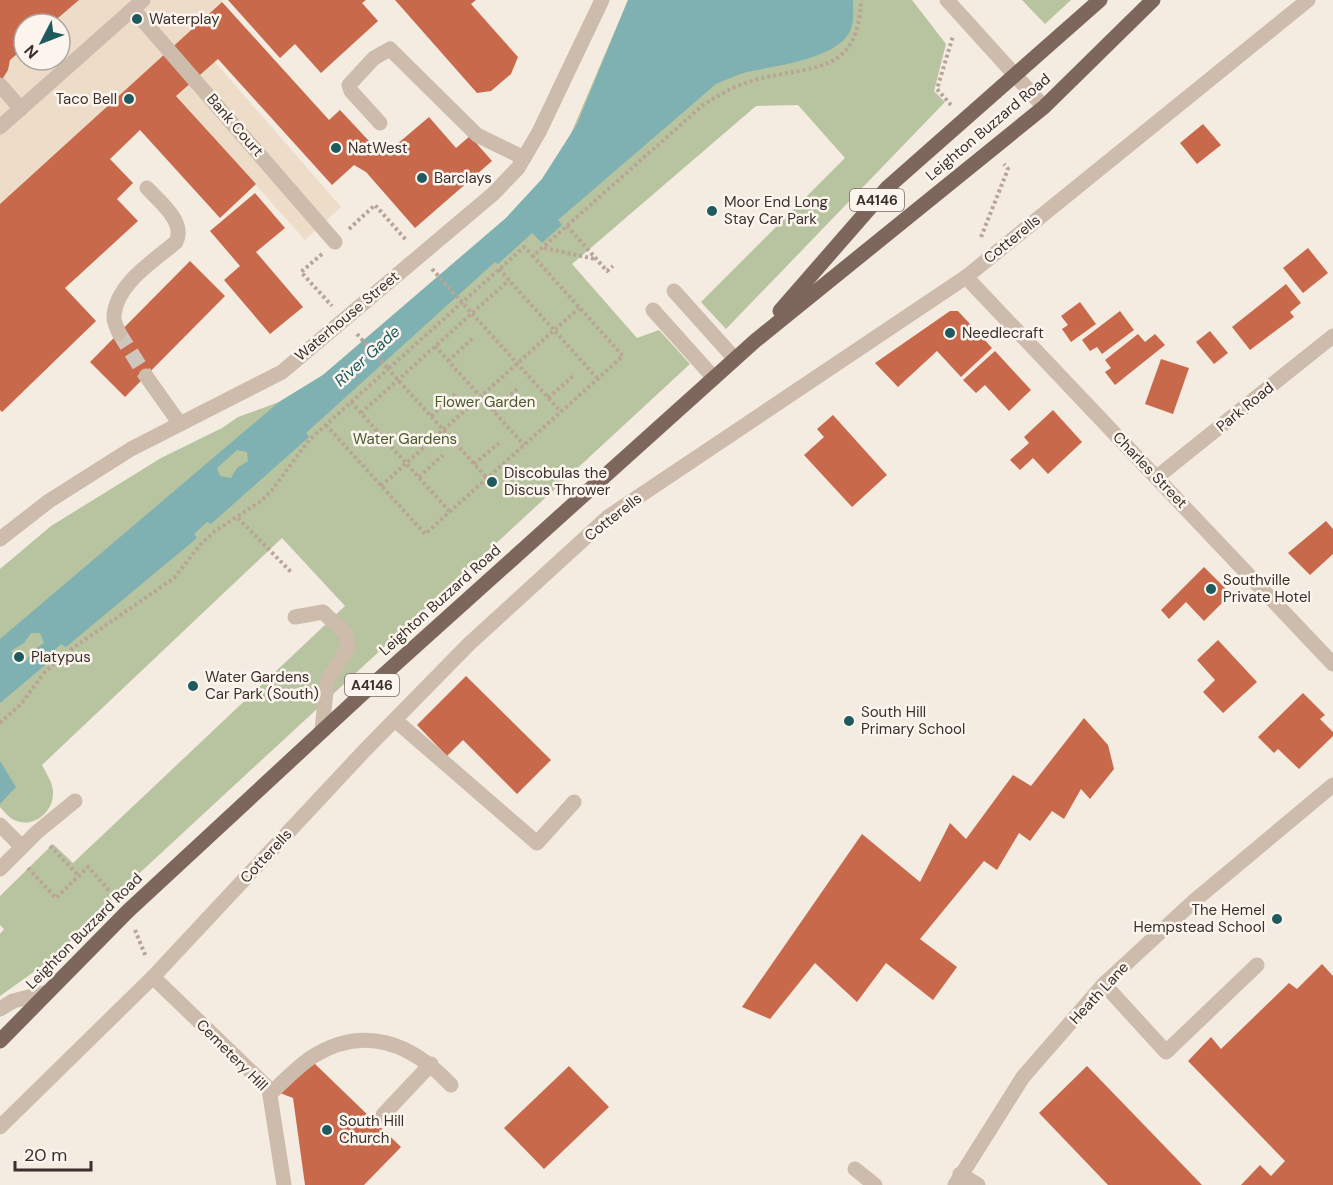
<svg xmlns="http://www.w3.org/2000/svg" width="1333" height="1185" viewBox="0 0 1333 1185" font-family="'DM Sans',sans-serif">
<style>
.green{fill:#b8c4a0}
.plaza{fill:#ecdcc8}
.water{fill:#7fb0b2;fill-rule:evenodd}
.building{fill:#c8694b}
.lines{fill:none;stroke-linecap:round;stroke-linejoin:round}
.minor-tunnel{stroke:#cfc6bd;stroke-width:15;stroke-dasharray:15 8;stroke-linecap:butt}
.path{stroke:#b9a596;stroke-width:4;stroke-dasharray:3 3;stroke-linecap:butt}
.minor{stroke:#cdbbac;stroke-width:15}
.major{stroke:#7d675c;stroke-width:15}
.poi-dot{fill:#1f5a5e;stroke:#fbf5ee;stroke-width:2}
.labels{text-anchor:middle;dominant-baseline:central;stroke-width:5;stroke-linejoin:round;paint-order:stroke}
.shield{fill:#fbf5ee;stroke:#756b66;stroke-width:1.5}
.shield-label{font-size:14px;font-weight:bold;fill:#3b302b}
.poi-label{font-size:15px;fill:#3b302b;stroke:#fbf5ee;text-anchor:start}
.street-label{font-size:15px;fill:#3b302b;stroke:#fbf5ee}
.park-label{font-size:15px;fill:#4a5a2e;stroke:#fbf5ee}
.water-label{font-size:16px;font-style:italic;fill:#1f5a5e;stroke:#fbf5ee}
</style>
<rect width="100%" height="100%" fill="#f4ebe1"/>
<!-- green -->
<g class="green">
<path d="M628,0H912L946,44L934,91L945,102L726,329L701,302L845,158L798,105L756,106L572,264L637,338L659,330L690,364L119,892L56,956L0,996V934L4,929L0,925V896L53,844L73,863L345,606L282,538L42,765C46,773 53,783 53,792C54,812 33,829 14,820C9,818 4,811 0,807V569L51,526L161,458L222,428L238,417L279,402L323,375L506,218L542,179L570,136Z"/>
<path d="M1022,0H1071L1045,24Z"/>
</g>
<!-- plaza -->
<path class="plaza" d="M79,0H223L189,32L341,207L305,240L151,67L0,204V83L8,70L10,60L24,48V60H60V24H51Z"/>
<!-- water -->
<g class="water">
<path d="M628,0H853C853,12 855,26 847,36C829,60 774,66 747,72C736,75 726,80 716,84L558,220L562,225L542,243L532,233L498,264L495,262L306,433L309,437L211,524L207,522L194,534L197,538L66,647L61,644L47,657L50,661L0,703V639L279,402L323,375L506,218L542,179L577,124ZM237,450L247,452L248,461L237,468L231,478L220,476L217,468ZM31,633H40L44,643L32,651L26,661L20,662L11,651L24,643Z"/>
<path d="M0,761L16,787L0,804Z"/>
</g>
<!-- building -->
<g class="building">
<path d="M0,0H79L51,24H24V48L10,60L8,70L0,83Z"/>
<path d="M228,0H366L362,3L378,21L321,73L295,44L280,58Z"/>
<path d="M395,0H476L471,4L518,57L511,74L491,91L477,93Z"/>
<path d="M222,2L329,120L340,110L383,156L429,117L456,148L470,136L492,161L415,228L366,172L354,165L332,185L218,59L176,96L256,184L220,218L140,130L110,159L133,183L117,199L138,221L65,288L96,321L2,412L0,410V204Z"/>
<path d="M1203,124L1221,145L1197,164L1180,143Z"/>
<path d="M255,193L285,228L256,252L303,307L270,334L224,280L240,266L210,231Z"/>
<path d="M1308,248L1328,273L1303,293L1283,268Z"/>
<path d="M190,261L225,296L125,397L90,362Z"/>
<path d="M1286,284L1301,303L1290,312L1294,317L1250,350L1232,327Z"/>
<path d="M1080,302L1096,324L1071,342L1062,329L1068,325L1061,316Z"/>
<path d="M950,311H958L992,348L961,377L937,351L898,387L875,363Z"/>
<path d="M1120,311L1134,330L1102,354L1097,347L1090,351L1082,340Z"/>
<path d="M1210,331L1228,353L1214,364L1196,342Z"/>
<path d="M1138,334L1145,342L1155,334L1165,345L1115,385L1105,372L1111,368L1105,360Z"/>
<path d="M995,351L1031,390L1009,411L985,385L976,393L963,380Z"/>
<path d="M1161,359L1189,368L1173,414L1145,404Z"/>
<path d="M1053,410L1082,442L1048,474L1033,458L1020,470L1010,460L1029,443L1024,437Z"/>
<path d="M833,415L887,475L852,507L804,455L824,437L817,429Z"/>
<path d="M1326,521L1333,529V554L1310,575L1288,553Z"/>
<path d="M1204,567L1231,594L1204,621L1186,602L1169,619L1161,610Z"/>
<path d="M1218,640L1257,682L1223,713L1203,692L1215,680L1197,660Z"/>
<path d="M466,676L551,760L517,794L463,740L447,756L417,725Z"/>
<path d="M1303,693L1325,715L1320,719L1333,732V736L1299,769L1278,749L1274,753L1258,737Z"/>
<path d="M1084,718L1108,745L1114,769L1090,799L1081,789L1064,819L1052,811L1030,841L1019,833L997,870L984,861L920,939L957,967L933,1000L886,963L857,1002L815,963L770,1019L742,1007L862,834L920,882L950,823L966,839L1013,775L1031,786Z"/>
<path d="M1322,964L1333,976V1185H1241L1260,1165L1271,1176L1285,1161L1188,1061L1211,1037L1221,1049L1289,983L1297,989Z"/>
<path d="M314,1063L401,1147L364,1185H305L293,1098L280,1093Z"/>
<path d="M569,1066L609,1107L544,1169L504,1128Z"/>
<path d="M1087,1066L1202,1185H1108L1039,1113Z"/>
</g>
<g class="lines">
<!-- minor-tunnel -->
<path class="minor-tunnel" d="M119,333L146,376"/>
<!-- path -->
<g class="path">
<path d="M951,105L937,89L953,36"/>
<path d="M567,226L607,271L613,266"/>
<path d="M349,229L375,205L407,241"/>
<path d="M981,237L1008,169L1004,164"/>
<path d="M544,248L595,259"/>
<path d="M322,254L301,272L332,306"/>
<path d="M432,269L561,412"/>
<path d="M499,269L598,379"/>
<path d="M357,334L388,369L524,247L533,256L703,105C720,94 738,84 758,79C814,65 858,75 861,0"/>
<path d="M435,346L524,445"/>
<path d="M448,361L472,339"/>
<path d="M548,398L573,376"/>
<path d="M351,402L450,512"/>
<path d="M493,411L517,389"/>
<path d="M361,413L509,280"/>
<path d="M431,416L455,394"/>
<path d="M326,425L425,534L623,356L533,256"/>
<path d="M474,464L499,443"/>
<path d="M419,477L443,455"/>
<path d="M381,486L579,308"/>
<path d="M238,518L291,572"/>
<path d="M0,723L21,704L44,673L70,650L174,578L201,544L215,531L261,501L272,490L309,440L388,369L487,478"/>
<path d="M50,846L79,876"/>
<path d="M28,868L56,898L88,867L114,896"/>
<path d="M135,930L146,957"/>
</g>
<!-- minor -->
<g class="minor">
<path d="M947,0L1044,107"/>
<path d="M133,9L335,242"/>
<path d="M0,85L21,109"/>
<path d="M380,123L351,91L349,85L374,58L390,49L477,135L524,158"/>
<path d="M0,127L143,0"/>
<path d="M966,277L1333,664"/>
<path d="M674,291L735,359"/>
<path d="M653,310L714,378"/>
<path d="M119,333C117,328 113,321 114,315C117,283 154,261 176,242C186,222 160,202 147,188"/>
<path d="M146,376L180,424"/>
<path d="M1157,477L1333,336"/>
<path d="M0,539L49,501L131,449L282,372L493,194L518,168L539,132L602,0"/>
<path d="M295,617L323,612L346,634L348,647L327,681L322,731"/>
<path d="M395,720L537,843L574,802"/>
<path d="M0,825L22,847"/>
<path d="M0,869L37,832L75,801"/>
<path d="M153,977L269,1089L284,1185"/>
<path d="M1104,984L1166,1052L1257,965"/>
<path d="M0,1009L13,1001L48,992"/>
<path d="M270,1094C283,1082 297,1067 312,1057C364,1024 411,1043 451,1085"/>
<path d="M383,1115L431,1064"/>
<path d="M0,1127L153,977L365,750L469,644L608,517L966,277L1308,0"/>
<path d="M855,1169L875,1185"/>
<path d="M960,1174L978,1185"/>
<path d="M955,1185L1023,1077L1104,984L1194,901L1333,785"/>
</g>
<!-- major -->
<g class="major">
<path d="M780,311L888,187L1100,0"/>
<path d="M0,1041L128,911L359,697L755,341L1044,107L1153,0"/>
</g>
</g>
<!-- markers -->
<g class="poi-dot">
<circle cx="137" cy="19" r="6"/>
<circle cx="129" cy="99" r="6"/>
<circle cx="336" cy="148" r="6"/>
<circle cx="422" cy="178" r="6"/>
<circle cx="712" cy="211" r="6"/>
<circle cx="950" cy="333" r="6"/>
<circle cx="492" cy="482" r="6"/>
<circle cx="1211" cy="589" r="6"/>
<circle cx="19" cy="657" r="6"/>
<circle cx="193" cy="686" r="6"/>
<circle cx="849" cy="721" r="6"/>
<circle cx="1277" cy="919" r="6"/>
<circle cx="327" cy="1130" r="6"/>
</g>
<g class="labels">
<!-- shield labels -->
<g class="shield">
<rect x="850" y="189" width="54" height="22" rx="4.5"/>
<rect x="345" y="674" width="54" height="22" rx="4.5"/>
</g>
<g class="shield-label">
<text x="877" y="200">A4146</text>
<text x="372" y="685">A4146</text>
</g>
<!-- poi labels -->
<g class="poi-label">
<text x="149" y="19">Waterplay</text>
<text x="117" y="99" text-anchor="end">Taco Bell</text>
<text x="348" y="148">NatWest</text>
<text x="434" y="178">Barclays</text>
<text x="724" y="202">Moor End Long<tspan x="724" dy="17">Stay Car Park</tspan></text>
<text x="962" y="333">Needlecraft</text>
<text x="504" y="473">Discobulas the<tspan x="504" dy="17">Discus Thrower</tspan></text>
<text x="1223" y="580">Southville<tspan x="1223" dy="17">Private Hotel</tspan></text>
<text x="31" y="657">Platypus</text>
<text x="205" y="677">Water Gardens<tspan x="205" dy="17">Car Park (South)</tspan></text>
<text x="861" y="712">South Hill<tspan x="861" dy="17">Primary School</tspan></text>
<text x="1265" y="910" text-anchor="end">The Hemel<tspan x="1265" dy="17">Hempstead School</tspan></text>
<text x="339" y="1121">South Hill<tspan x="339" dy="17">Church</tspan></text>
</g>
<!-- street labels -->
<g class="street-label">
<text transform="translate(235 125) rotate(49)">Bank Court</text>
<text transform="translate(988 127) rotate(-40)">Leighton Buzzard Road</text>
<text transform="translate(1012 239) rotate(-39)">Cotterells</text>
<text transform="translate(347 316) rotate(-40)">Waterhouse Street</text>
<text transform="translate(1245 407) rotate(-39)">Park Road</text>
<text transform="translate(1150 470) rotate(46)">Charles Street</text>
<text transform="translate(613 517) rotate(-38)">Cotterells</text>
<text transform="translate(440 600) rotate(-42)">Leighton Buzzard Road</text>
<text transform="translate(266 856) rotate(-47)">Cotterells</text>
<text transform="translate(84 931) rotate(-45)">Leighton Buzzard Road</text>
<text transform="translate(1099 993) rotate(-47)">Heath Lane</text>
<text transform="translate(232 1055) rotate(45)">Cemetery Hill</text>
</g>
<!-- park labels -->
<g class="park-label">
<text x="485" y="402">Flower Garden</text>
<text x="405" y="439">Water Gardens</text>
</g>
<!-- water labels -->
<g class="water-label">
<text transform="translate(367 356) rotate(-42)">River Gade</text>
</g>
</g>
<!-- north arrow -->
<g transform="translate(42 42) rotate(228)"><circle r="28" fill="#fbf5ee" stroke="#aea6a0" stroke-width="1.5"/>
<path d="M0-4.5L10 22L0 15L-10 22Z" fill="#1f5a5e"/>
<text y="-9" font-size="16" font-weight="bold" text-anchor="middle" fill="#3b302b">N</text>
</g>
<!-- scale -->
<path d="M15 1161v9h76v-9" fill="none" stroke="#3b302b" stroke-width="3"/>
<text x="24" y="1161" font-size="18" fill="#3b302b" stroke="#fbf5ee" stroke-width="4.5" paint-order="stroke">20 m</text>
</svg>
